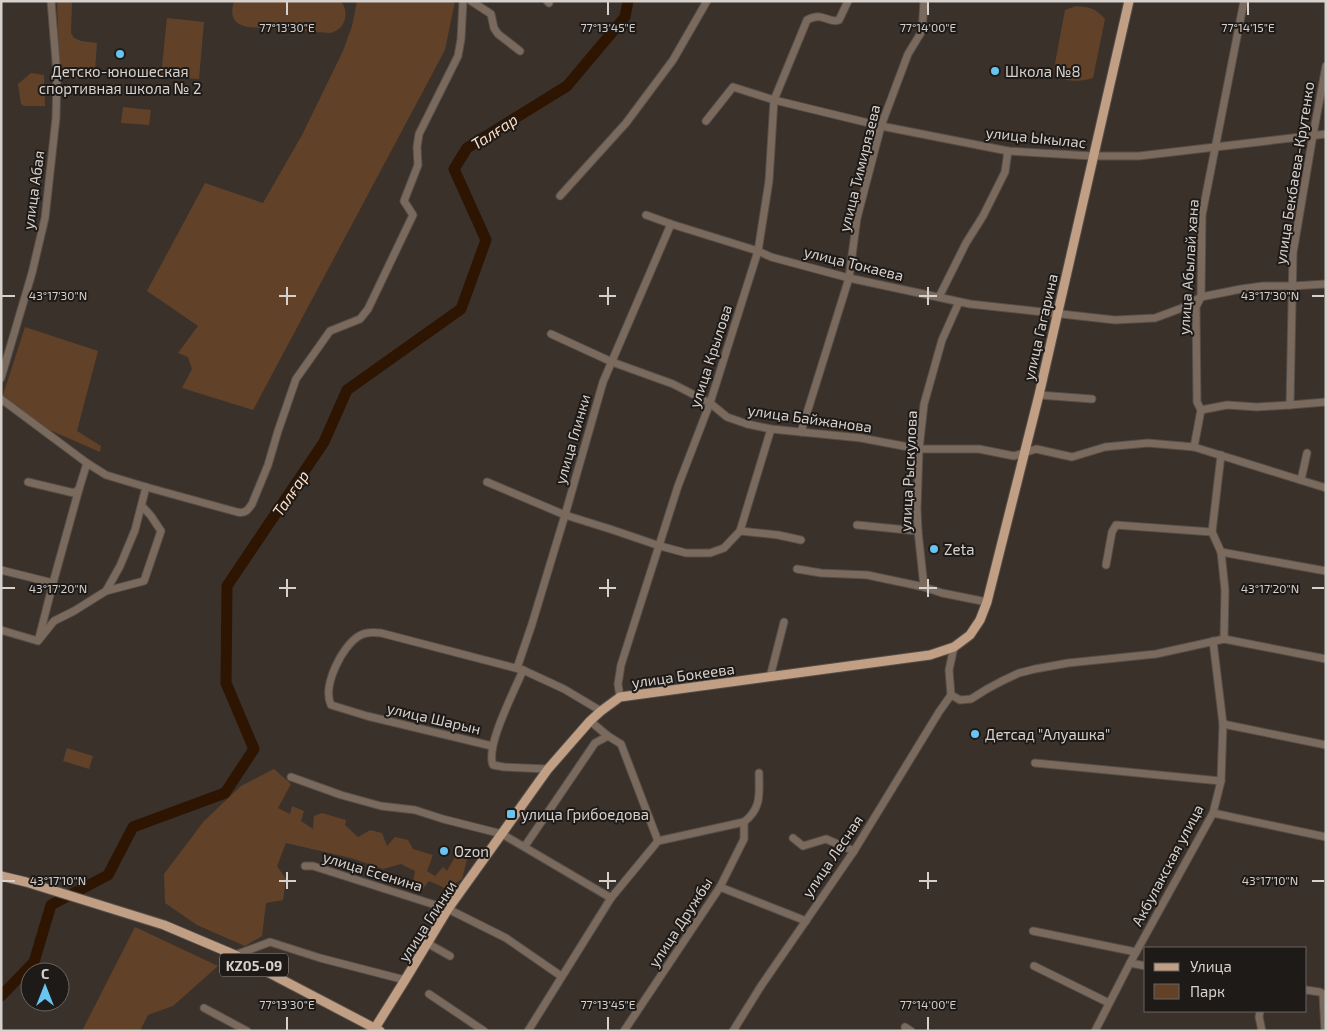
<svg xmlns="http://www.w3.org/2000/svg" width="1327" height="1032" viewBox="0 0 1327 1032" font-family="'Exo 2',sans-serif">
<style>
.green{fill:#614228}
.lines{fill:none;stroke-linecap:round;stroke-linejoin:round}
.river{stroke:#2d1501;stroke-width:11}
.minor-casing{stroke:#564e48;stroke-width:9}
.major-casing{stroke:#564e48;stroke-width:11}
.minor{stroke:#7a6a5d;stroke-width:7}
.major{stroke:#c19f85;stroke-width:9}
.ticks{fill:none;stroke:#d7d1cd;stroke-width:2}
.poi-dot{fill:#68c4f0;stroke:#1e1a17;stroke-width:2}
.labels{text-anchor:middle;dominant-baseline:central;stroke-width:4;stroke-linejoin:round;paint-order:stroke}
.shield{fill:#1e1a17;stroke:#a09a96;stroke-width:1}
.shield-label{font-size:14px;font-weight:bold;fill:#d7d1cd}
.poi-label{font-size:15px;fill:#d7d1cd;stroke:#1e1a17;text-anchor:start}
.street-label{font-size:15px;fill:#d7d1cd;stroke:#1e1a17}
.water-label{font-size:16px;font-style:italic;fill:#ffdabd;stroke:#1e1a17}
.ticks-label{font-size:12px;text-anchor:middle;fill:#d7d1cd;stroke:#1e1a17;stroke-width:4;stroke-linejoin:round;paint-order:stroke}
</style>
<rect width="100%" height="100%" fill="#3a312b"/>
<!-- green -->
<g class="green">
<path d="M57,1L72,2L71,33L74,38L81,41L97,43L95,71L90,79L60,78Z"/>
<path d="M234,1H341C350,13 345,30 330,33L248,27C232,24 230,15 234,1Z"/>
<path d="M357,1H455L445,50L253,410L182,388L192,369L188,357L178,353L198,326L147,291L205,183L263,203L302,135L343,51L352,26Z"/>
<path d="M1076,6C1090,7 1095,8 1105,19L1093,78C1083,81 1068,83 1059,76C1057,74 1056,71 1054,69L1065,10Z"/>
<path d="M167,18L204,22L199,79L161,76Z"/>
<path d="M31,73L44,75L45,106H24L21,104L18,84Z"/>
<path d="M123,107L151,110L149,125L121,123Z"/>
<path d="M25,327L98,351L77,431L101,446L100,452L45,428L3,395Z"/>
<path d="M67,748L93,756L89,769L63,761Z"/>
<path d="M274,769L291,784L278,808L290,814L292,806L304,811L301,821L313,829L314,816L322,813L346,820L345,825L358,837L370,830L382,833L387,846L395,837L408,840L413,849L433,855L427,871L435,876L443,867L447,871L461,846L469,851L462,879L447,889L429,881L420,892L412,889L415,871L401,864L383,869L351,858L286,843L277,866L286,879L283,900L266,903L262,936L245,946L197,925L165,903L164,874L204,821L241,786Z"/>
<path d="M135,927L218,966L173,1006L148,1015L140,1031H82Z"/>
</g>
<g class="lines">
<!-- river -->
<path class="river" d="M1,996L34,962L51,905L108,875L133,827L225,793L254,749L226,683L227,586L324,442L347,390L461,309L486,240L454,169L467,148L567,86L625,17L628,1"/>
<defs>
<g id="minor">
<path d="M471,1L491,14L494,28L498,34L520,51"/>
<path d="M547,1L549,3"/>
<path d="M706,121L733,87L774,100L881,126L1008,151L1092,156H1139L1326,134"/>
<path d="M560,196L626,123L673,60L707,1"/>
<path d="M646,215L671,224L758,251L771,257L849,278L970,304L1115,320L1155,318L1182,308L1201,297L1241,289L1263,286H1292L1326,284"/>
<path d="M939,297L966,243L983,216L1005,172L1008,151"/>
<path d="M551,334L612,362L673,384L710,403L727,417L747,424L771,429L861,438L919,449H979L1014,456L1036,449L1072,457L1105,447L1148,443L1194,447L1326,488"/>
<path d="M1,378L32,273L45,218L56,118L57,74L51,1"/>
<path d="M1039,395L1092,399"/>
<path d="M1,399L87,463L106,475L146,487L237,512C245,514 248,510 252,504L268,465L278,431L296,379L330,331L360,319L368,309L413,215L404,201L418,165L417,147L419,134L458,56L461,39L463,1"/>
<path d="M1290,405L1293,253L1313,135L1326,66"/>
<path d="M1201,410L1227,405L1257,407L1290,405L1326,402"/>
<path d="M801,432L849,278L857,218L881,126L908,54L922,31L924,1"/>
<path d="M1194,447L1201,410L1197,402L1196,307L1201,297L1202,215L1244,1"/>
<path d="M1221,455L1212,532L1221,552L1225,590L1224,639"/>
<path d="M1301,480L1307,453"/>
<path d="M28,482L74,493L79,489L87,463"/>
<path d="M487,482L565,515L610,529L660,546L686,553H710L724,548L740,531L771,429"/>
<path d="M857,525L918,531"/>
<path d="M740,531L778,535L801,540"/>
<path d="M1221,552L1326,571"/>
<path d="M1106,565L1112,532L1116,525L1212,532"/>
<path d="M797,569L821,573L867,575L924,587L942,593L987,602"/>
<path d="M1,570L53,583L39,638"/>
<path d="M53,583L79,489"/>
<path d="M924,587L918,531L917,509L919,449L924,404L942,340L959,302"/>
<path d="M106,591L144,581L161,531L151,516L142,506"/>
<path d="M1,630L38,641L54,621L74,611L106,591L120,566L135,530L146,487"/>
<path d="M954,647L949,670L951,695L960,700L971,699L987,689L1002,681L1019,673L1035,669L1068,663L1156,654L1224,639L1326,659"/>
<path d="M517,668L532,624L565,515L603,382L671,224"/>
<path d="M523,670C515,690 485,746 493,765L504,767L548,769"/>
<path d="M770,677L784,622"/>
<path d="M620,697L618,684L621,665L678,486L710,403L758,251L769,181L774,100L807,20C823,11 828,24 839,20L848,1"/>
<path d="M590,721L608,736L621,744L658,841"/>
<path d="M1223,724L1326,745"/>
<path d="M492,746L367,716L331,705C322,686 342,646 359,636C365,632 374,632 381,633L523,670L564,689L601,711"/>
<path d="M1035,763L1221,781"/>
<path d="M291,777L341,795L381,806L415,810L443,819L502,834L611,898"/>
<path d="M1213,813L1326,837"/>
<path d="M793,838L803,846L826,839L854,851"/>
<path d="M525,846L595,743L608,736"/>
<path d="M305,866H313L448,909L506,938L561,976"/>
<path d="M720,887L806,921"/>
<path d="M1033,931L1136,952"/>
<path d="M427,943L450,956"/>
<path d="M235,955L270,942L320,958L405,980"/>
<path d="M1130,963L1146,966"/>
<path d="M1034,966L1109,1003"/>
<path d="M1306,990L1320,992L1323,994L1325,1031"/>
<path d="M429,994L484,1031"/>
<path d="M204,1008L247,1031"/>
<path d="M1260,1011L1259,1017L1262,1031"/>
<path d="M905,1027L911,1031"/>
<path d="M528,1031L611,898L658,841L744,822C762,808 759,794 759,773"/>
<path d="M624,1031L720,887L744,839V822"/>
<path d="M733,1031L761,986L854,851L939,712L951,695"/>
<path d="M1095,1031L1130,963L1213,813L1221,781L1223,724L1213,641"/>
</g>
<g id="major">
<path d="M1,876L26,882L164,925L235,955L380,1031"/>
<path d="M375,1028L405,980L448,909L548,769L590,721L601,711L620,697L930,655L954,647L970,635L980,620L987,602L1039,395L1129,1"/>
</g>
</defs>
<!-- minor casing -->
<use href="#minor" class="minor-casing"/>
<!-- major casing -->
<use href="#major" class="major-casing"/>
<!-- minor -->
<use href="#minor" class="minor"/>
<!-- major -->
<use href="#major" class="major"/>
</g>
<!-- ticks -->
<path class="ticks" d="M287,2V15M608,2V15M928,2V15M1248,2V15M287,287V305M608,287V305M928,287V305M2,296H15M279,296H296M599,296H616M919,296H937M1312,296H1324M287,579V597M608,579V597M928,579V597M2,588H15M279,588H296M599,588H616M919,588H937M1312,588H1324M287,872V889M608,872V889M928,872V889M2,881H15M279,881H296M599,881H616M919,881H937M1312,881H1324M287,1017V1030M608,1017V1030M928,1017V1030"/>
<!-- markers -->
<g class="poi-dot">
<circle cx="120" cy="54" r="5"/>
<circle cx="995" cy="71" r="5"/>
<circle cx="934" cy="549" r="5"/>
<circle cx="975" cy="734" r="5"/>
<rect x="506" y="809" width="10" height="10" rx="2.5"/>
<circle cx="444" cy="851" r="5"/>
</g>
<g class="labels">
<!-- shield labels -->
<rect class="shield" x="220" y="953.5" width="68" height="23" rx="4"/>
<g class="shield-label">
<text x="254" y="965">KZ05-09</text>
</g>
<!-- poi labels -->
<g class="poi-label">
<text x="120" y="71" text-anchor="middle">Детско-юношеская<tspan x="120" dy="17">спортивная школа № 2</tspan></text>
<text x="1005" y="71">Школа №8</text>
<text x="944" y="549">Zeta</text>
<text x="985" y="734">Детсад "Алуашка"</text>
<text x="521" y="814">улица Грибоедова</text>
<text x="454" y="851">Ozon</text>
</g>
<!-- street labels -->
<g class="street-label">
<text transform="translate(1036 137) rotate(6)">улица Ыкылас</text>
<text transform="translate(859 168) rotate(-76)">улица Тимирязева</text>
<text transform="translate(1294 173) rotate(-81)">улица Бекбаева-Крутенко</text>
<text transform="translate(33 190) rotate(-82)">улица Абая</text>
<text transform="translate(854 263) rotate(14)">улица Токаева</text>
<text transform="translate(1188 267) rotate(-86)">улица Абылай хана</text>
<text transform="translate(1040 327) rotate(-77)">улица Гагарина</text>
<text transform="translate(710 356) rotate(-72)">улица Крылова</text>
<text transform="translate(810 418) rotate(8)">улица Байжанова</text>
<text transform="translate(572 439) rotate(-74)">улица Глинки</text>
<text transform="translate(908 471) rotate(-87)">улица Рыскулова</text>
<text transform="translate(683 675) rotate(-8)">улица Бокеева</text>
<text transform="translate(434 718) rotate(13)">улица Шарын</text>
<text transform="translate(832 856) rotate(-56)">улица Лесная</text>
<text transform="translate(1167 865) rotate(-62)">Акбулакская улица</text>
<text transform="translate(373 871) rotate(17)">улица Есенина</text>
<text transform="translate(427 921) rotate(-57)">улица Глинки</text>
<text transform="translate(680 922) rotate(-57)">улица Дружбы</text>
</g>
<!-- water labels -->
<g class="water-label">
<text transform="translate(494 131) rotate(-33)">Талғар</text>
<text transform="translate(290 493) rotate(-56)">Талғар</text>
</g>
</g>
<g class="ticks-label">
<text x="287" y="32">77°13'30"E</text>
<text x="608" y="32">77°13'45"E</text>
<text x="928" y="32">77°14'00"E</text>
<text x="1248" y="32">77°14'15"E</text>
<text x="58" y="300">43°17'30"N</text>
<text x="1270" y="300">43°17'30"N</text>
<text x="58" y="593">43°17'20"N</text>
<text x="1270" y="593">43°17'20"N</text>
<text x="58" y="885">43°17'10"N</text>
<text x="1270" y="885">43°17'10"N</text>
<text x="287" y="1009">77°13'30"E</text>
<text x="608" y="1009">77°13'45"E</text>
<text x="928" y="1009">77°14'00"E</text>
</g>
<!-- border -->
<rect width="1327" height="1032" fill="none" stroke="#d7d1cd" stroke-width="5"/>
<!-- legend -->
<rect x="1144" y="947" width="162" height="65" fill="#1e1a17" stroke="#686360"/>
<rect x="1154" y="963" width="25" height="8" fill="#c19f85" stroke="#686360"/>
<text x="1190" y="972" font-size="15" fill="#d7d1cd">Улица</text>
<rect x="1154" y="984" width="25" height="15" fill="#614228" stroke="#686360"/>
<text x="1190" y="997" font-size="15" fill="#d7d1cd">Парк</text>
<!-- north arrow -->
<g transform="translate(45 987)"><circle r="24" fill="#1e1a17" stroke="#686360"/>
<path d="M0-4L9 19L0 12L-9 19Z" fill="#68c4f0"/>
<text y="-8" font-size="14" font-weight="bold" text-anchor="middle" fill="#d7d1cd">С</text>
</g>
</svg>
